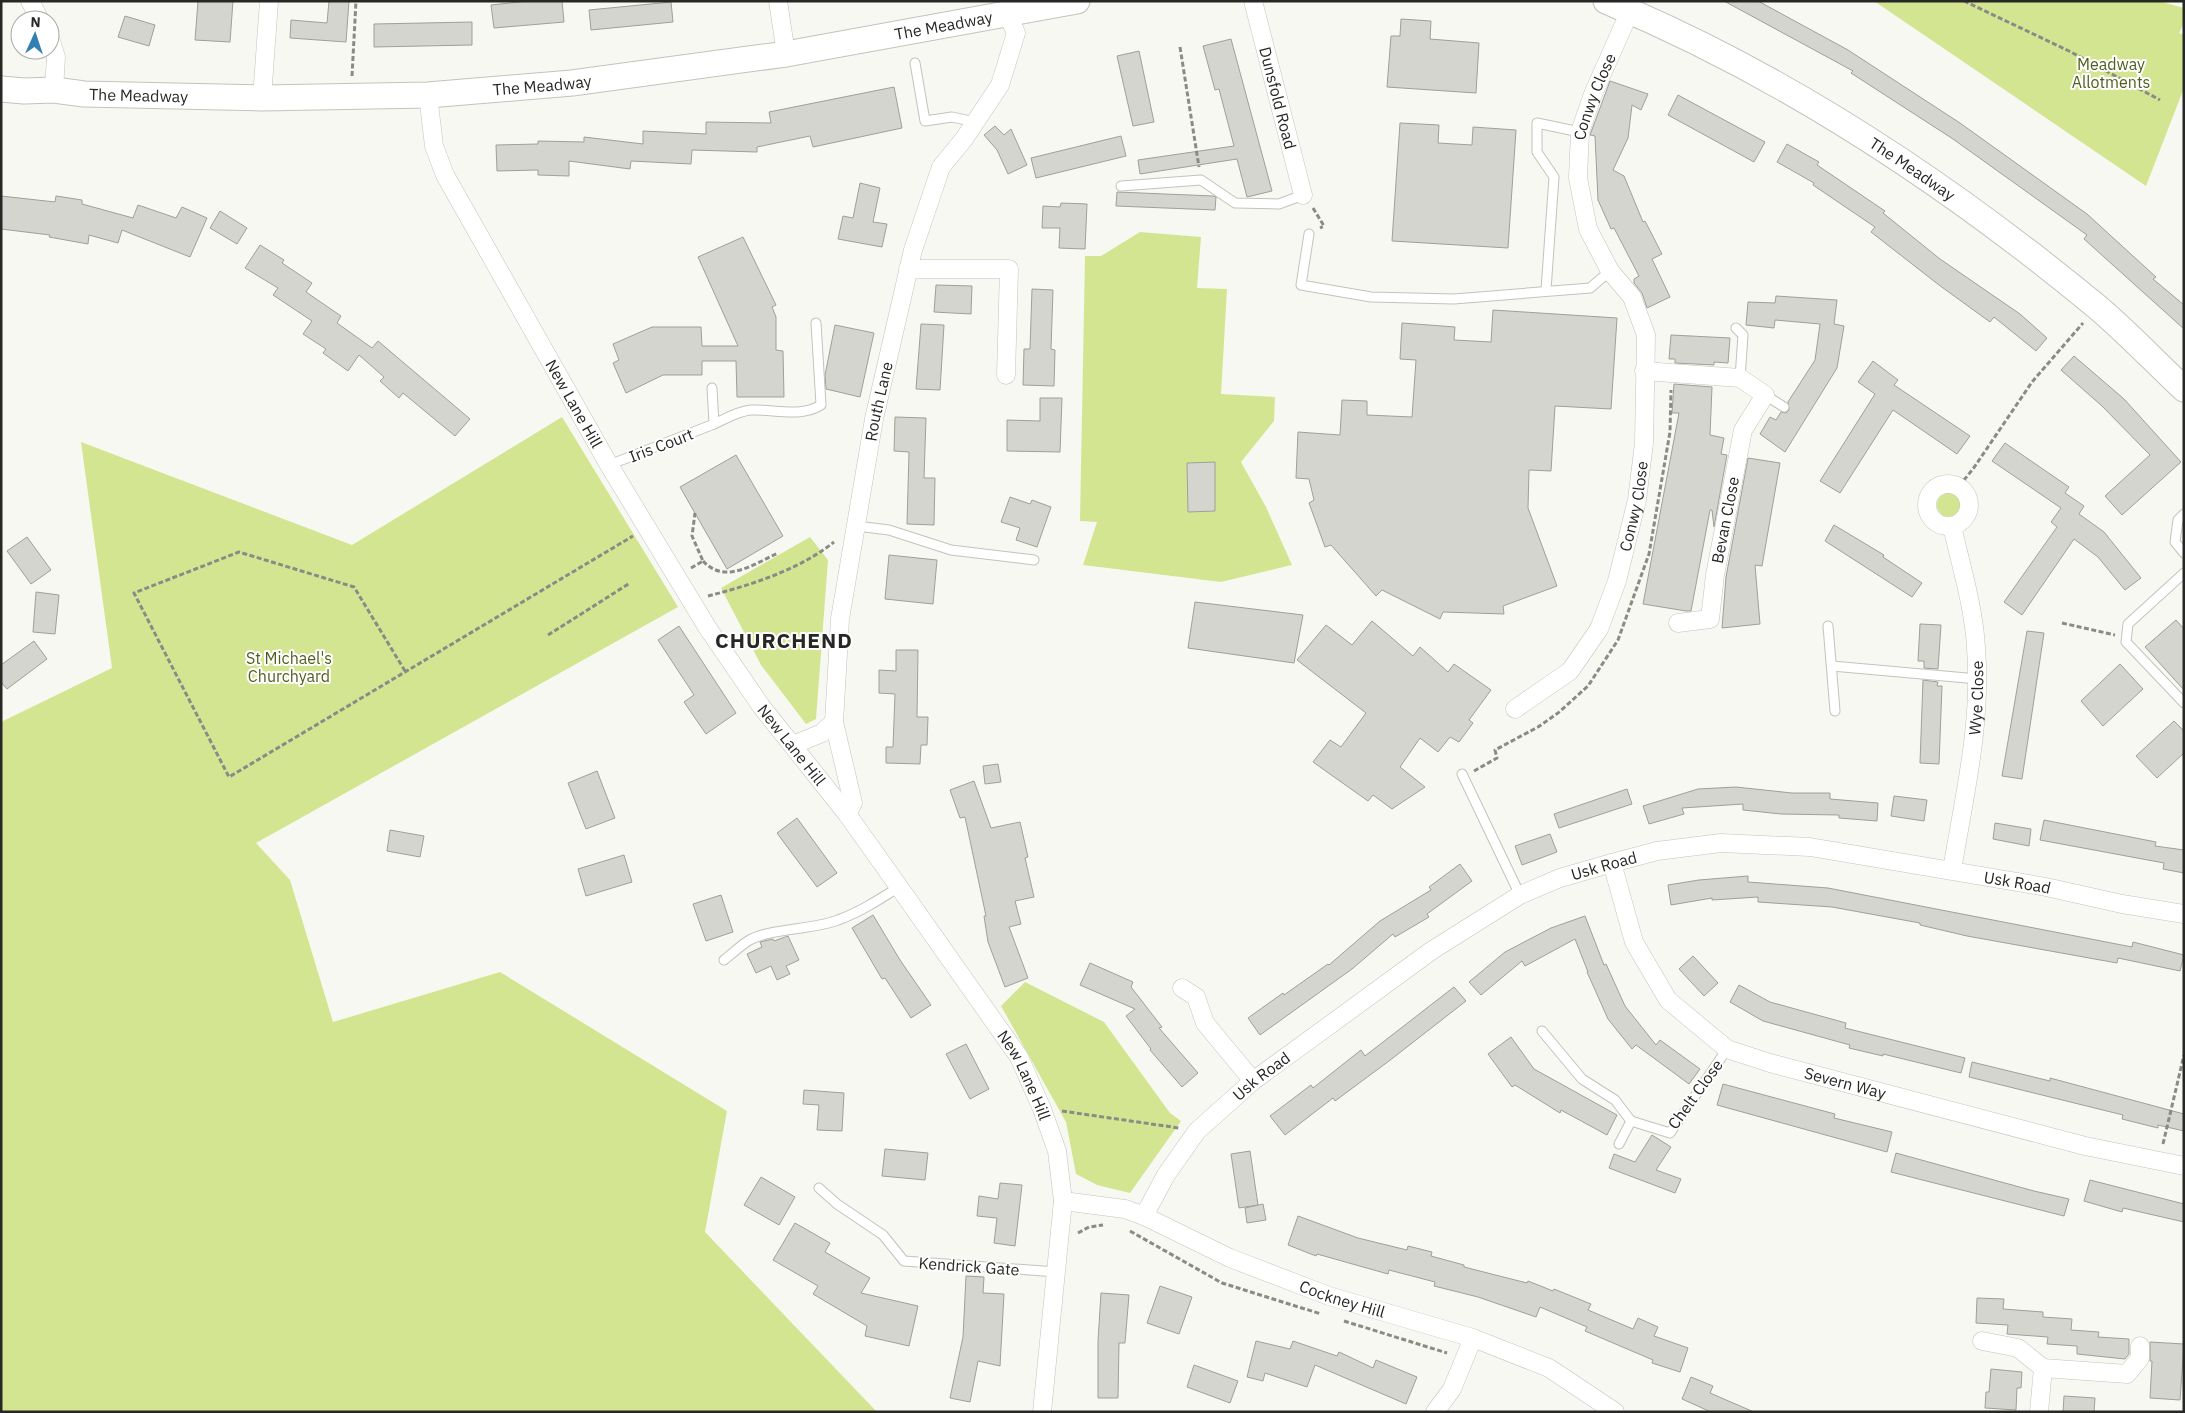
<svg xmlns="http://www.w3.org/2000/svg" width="2185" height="1413" viewBox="0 0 2185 1413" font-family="'IBM Plex Sans',sans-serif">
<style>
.green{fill:#d4e592}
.building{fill:#d3d5ce;stroke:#9fa099}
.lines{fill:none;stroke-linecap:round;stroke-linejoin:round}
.lane-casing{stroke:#c2c4bc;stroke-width:11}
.street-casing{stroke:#c2c4bc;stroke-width:19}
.secondary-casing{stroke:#c2c4bc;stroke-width:27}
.path{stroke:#8a8b86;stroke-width:3;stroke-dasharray:5 2.5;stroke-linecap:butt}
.lane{stroke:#fff;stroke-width:9}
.street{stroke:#fff;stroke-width:18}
.secondary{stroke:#fff;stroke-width:25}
.labels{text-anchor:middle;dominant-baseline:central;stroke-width:4;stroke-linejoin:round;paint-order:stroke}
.street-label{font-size:16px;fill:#272825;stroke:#fff}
.park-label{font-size:16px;fill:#535e1e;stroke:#fff}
.district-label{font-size:21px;font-weight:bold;letter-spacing:1px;fill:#272825;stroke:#fff}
</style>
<rect width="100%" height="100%" fill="#f7f8f1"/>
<!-- green -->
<g class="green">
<path d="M1874,1H2159L2184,8V23L2179,33L2184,35V88L2146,186Z"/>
<path d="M1140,232L1201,237L1197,288L1227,289L1221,394L1275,397L1274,421L1241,462L1266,507L1292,565L1221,582L1083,565L1097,522L1080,521L1085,256H1101Z"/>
<path d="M562,417L678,607L256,843L290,880L333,1022L500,972L727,1111L705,1232L877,1412H1V722L112,668L81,442L352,545Z"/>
<circle cx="1949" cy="505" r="12"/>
<path d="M810,537L828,560L816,719L806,724L761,665L721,588Z"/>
<path d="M1025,982L1104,1022L1170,1113L1181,1121L1130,1193L1097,1185L1076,1174L1066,1122L1001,1006Z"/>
</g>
<!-- building -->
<g class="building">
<path d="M198,1H233L230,42L195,40Z"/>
<path d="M329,1H349L346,42L290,38L291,20L327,23Z"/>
<path d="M528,1H562L564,22L494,28L491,5Z"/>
<path d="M1724,1H1758L1848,50L1960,123L2087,214L2156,277L2153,279L2184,305V329L2084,239L2087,235L1953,139L1851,73L1853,71Z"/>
<path d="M671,2L673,22L591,30L589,10Z"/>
<path d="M125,16L155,25L149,46L118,37Z"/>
<path d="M1401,19L1431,21L1430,39L1479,43L1476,93L1387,87L1391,36H1400Z"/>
<path d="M472,22V45L374,47V24Z"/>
<path d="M1231,39L1272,191L1247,197L1237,159L1140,174L1138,160L1234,146L1219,89L1215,90L1203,46Z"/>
<path d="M1139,51L1154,122L1133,126L1117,56Z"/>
<path d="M1610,81L1648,94L1641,110L1632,105L1628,138L1613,170L1624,176L1643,222L1645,221L1662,254L1652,259L1670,297L1647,308L1642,293L1634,283V279L1639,276L1614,228L1611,229L1598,200L1595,136L1590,135Z"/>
<path d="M894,87L902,128L813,147L810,136L757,147V152L692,150L691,164L631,161L630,169L569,161V176L538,175V170L497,171L496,145L538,144V141L584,142V137L643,144V131L706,134V122L771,123L769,112Z"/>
<path d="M1678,95L1765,142L1754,162L1668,115Z"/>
<path d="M1400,123L1439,125L1438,143L1472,145L1473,127L1516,130L1508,248L1392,241Z"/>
<path d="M995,126L1004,135L1011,129L1027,165L1008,174L997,150L984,135Z"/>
<path d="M1121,136L1126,156L1036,178L1031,158Z"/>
<path d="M1787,144L1819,162L1817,165L1885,211L1883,213L1940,259L2020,314L2047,338L2036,351L1994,317L1990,322L1939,285L1871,232L1875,227L1813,185L1814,183L1777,162Z"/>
<path d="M860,183L880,188L873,222L887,224L882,247L838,239L843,216L853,218Z"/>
<path d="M1117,192L1213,196L1216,197L1215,210L1116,206Z"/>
<path d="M1,196L55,202L56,196L82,200V204L133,218L138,205L176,218L182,207L207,218L190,257L122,230L118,243L89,235L88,244L49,237L50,235L1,229Z"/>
<path d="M1061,203L1087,204L1085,249L1059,248L1060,228H1042L1043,206L1060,207Z"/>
<path d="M220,211L247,228L237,244L210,228Z"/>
<path d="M743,237L776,305L772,307L776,317V350L783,351L784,397H737L736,361H702V375H663L626,393L613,363L619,360L613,344L652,327H701L702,346H738L698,257Z"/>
<path d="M260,245L284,260L282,263L312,283L306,292L341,316L337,323L372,348L378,341L470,419L455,436L403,393L399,398L380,381L384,377L359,355L348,371L323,353L326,349L303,334L312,321L273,295L278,288L245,268Z"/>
<path d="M936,285L972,286L971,314L934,312Z"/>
<path d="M1032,289L1053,290L1051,349L1055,350L1054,386L1023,385L1024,349H1030Z"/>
<path d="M1776,296L1837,300L1834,324L1844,326L1837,368L1785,452L1760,434L1770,417L1776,420L1781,412L1786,413L1789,410L1788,402L1815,360L1820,324L1775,320L1774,328L1746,325L1748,302L1775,303Z"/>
<path d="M1493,310L1617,318L1611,409L1555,406L1551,471L1529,470L1528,508L1557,586L1503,606L1504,614L1443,612L1440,619L1382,590L1376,596L1331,545L1325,547L1309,503L1314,500L1309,479L1296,478L1298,432L1340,435L1342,400L1367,401V415L1412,417L1416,360L1400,359L1402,323L1455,327L1454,340L1491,342Z"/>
<path d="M921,324L944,325L940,390L916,389Z"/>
<path d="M835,325L874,333L860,397L826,389L825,375Z"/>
<path d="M1671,335L1730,338L1728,363L1714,362V365L1675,363V359H1669Z"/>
<path d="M2074,356L2124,399L2181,462L2122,515L2105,496L2150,455L2102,406L2061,370Z"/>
<path d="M1873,361L1898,380L1894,385L1970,436L1957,454L1893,410L1840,493L1820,481L1875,394L1858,382Z"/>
<path d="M1674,384L1712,387L1710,435L1724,438L1721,454L1727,455L1714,527L1712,510H1710L1691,611H1686L1643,604L1679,413H1672Z"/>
<path d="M1040,398H1062L1060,452L1007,451V420L1040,421Z"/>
<path d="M895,417L926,418L924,478H935L934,525L907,524L909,452L894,451Z"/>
<path d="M2005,443L2069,487L2065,493L2084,506L2079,514L2104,532L2141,578L2125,590L2098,557L2074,539L2022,615L2004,602L2057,527L2051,522L2061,508L1992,461Z"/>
<path d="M736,455L783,536L727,569L680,487Z"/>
<path d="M1748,458L1780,463L1762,566L1755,565L1760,624L1722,628L1726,577Z"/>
<path d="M1215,462V511L1188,512L1187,463Z"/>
<path d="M1010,497L1030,504L1032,500L1051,507L1037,547L1016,540L1020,528L1001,522Z"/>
<path d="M1834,525L1884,555L1883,557L1922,583L1912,597L1825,541Z"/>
<path d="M27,537L51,570L31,584L7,551Z"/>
<path d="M889,555L937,560L933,604L885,599Z"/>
<path d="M36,592L59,595L55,634L33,632Z"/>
<path d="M1195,602L1303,615L1294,663L1188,648Z"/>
<path d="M2176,620L2184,629V690L2145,647Z"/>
<path d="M1372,621L1413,656L1420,647L1448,672L1454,664L1491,690L1469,720L1473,723L1459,742L1450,737L1438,752L1420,738L1400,767L1425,787L1392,809L1373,795L1368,801L1313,762L1330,740L1341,747L1366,713L1297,660L1326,625L1352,645Z"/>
<path d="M1920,624L1941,625L1938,669L1924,668V661H1918Z"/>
<path d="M679,626L736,713L706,734L684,702L694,695L658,640Z"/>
<path d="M2027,631L2044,633L2022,779L2002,776Z"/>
<path d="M34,641L47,659L7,689L1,682V665Z"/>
<path d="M896,650H918L917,717H928L927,745H921L920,764L886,763V747H893L895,694L879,693V670L896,671Z"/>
<path d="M2120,664L2143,689L2103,726L2081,701Z"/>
<path d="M1923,680L1938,682L1937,686H1942L1939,764L1920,763Z"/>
<path d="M2174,721L2184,731V753L2157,778L2136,756Z"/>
<path d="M998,764L1001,782L985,784L983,766Z"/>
<path d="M597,771L615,818L586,829L568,783Z"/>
<path d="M974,781L991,828L1020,822L1028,857L1025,858L1034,897L1015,901L1021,924L1009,927L1028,978L1005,987L988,942L984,916H986L965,817L960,818L950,790Z"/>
<path d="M1736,787L1792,793H1830V799L1878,803L1877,821L1839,818V815L1781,814L1743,810V804L1682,808L1684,814L1649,824L1643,806L1698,789Z"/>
<path d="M1627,789L1632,804L1559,828L1554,814Z"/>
<path d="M1894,796L1927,800L1924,821L1891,816Z"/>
<path d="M797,818L837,873L817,887L777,833Z"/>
<path d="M2044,820L2156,842L2155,846L2184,850V873L2163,869L2164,863L2040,840Z"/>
<path d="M1995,823L2031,829L2029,846L1993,839Z"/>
<path d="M390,830L424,836L420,857L387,851Z"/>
<path d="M1550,834L1557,852L1522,865L1515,846Z"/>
<path d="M624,855L632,882L586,896L578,869Z"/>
<path d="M1460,864L1472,881L1427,914L1429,917L1395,937L1393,934L1352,969L1260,1035L1248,1018L1283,993L1284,995L1328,964L1329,965L1380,921L1431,890L1429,887Z"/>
<path d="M1748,876V882L1828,888L2132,947L2133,942L2184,955L2180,971L2118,958L2117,963L1967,936L1920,925V923L1832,907L1758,902V897L1712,900V898L1671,905L1668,885L1699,880Z"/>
<path d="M721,895L733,932L706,941L693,904Z"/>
<path d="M873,915L900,960L931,1005L911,1018L885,978L882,979L852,928Z"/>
<path d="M1585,916L1604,965L1606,964L1625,1006L1656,1045L1660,1040L1700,1069L1689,1084L1636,1045L1632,1049L1608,1019L1587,972H1588L1575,939L1525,966L1522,961L1481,995L1469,982L1505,952L1551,928Z"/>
<path d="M788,936L799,960L786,966L790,974L777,980L771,966L756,973L747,954L762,947L760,942L773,939L774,941Z"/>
<path d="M1693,956L1718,983L1704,996L1679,969Z"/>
<path d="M1090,963L1133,982L1131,987L1162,1027L1159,1028L1198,1073L1182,1087L1150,1050L1151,1049L1126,1016L1135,1009L1080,985Z"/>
<path d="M1739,985L1770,1002L1846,1023L1845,1028L1965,1058L1961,1073L1883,1054V1056L1849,1048L1850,1045L1763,1021L1730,1002Z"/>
<path d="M1454,987L1466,1001L1389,1061L1335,1101L1333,1098L1285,1135L1270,1116L1311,1085L1313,1088L1361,1050L1365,1056Z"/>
<path d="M1511,1037L1534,1069L1617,1115L1607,1135L1561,1110L1560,1113L1515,1085L1512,1087L1488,1054Z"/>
<path d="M966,1044L989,1089L970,1099L946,1054Z"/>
<path d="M1972,1062L2050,1081V1078L2184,1114V1131L2158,1125V1128L2122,1119L2123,1115L1969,1077Z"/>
<path d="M1723,1084L1835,1114L1834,1118L1892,1132L1887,1152L1717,1105Z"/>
<path d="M804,1090L844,1093L842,1131L817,1130L819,1105L803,1104Z"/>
<path d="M1652,1135L1671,1147L1656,1170L1681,1179L1675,1193L1609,1168L1614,1154L1635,1162Z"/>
<path d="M885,1149L928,1153L925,1180L882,1176Z"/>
<path d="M1250,1151L1258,1205L1239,1208L1231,1154Z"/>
<path d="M1896,1153L2034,1191L2069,1199L2064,1216L1891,1172Z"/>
<path d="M761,1177L795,1197L779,1225L744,1205Z"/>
<path d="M2090,1180L2184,1204V1222L2123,1208L2122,1212L2084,1201Z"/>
<path d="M1000,1183L1022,1185L1015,1246L994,1243L997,1218L977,1216L979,1196L998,1199Z"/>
<path d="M1263,1204L1266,1220L1247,1223L1245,1208Z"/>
<path d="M1298,1216L1358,1238L1407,1250L1408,1246L1432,1252L1431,1256L1464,1265V1267L1527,1283L1528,1281L1553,1291L1554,1289L1591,1304L1588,1310L1633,1329L1638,1318L1658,1327L1654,1336L1688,1348L1680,1372L1652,1363L1653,1360L1585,1331L1587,1327L1540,1307L1536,1317L1478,1297L1434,1286L1435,1282L1389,1270L1388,1274L1317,1254L1316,1256L1288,1245Z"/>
<path d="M795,1223L830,1243L825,1252L870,1278L861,1293L918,1306L909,1346L865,1336L867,1326L813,1294L818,1286L773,1260Z"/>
<path d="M966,1276L984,1277L983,1293L1004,1294L1000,1366L978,1361L970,1402L950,1398L963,1337Z"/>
<path d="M1160,1286L1192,1297L1179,1334L1147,1323Z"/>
<path d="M1101,1293L1129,1295L1125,1343H1119L1118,1398H1098V1341Z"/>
<path d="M1977,1298L2004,1299L2003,1309L2043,1312V1317L2072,1319L2071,1330L2099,1332L2098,1337L2129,1339V1354L2125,1359L2077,1354V1346L2047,1344L2048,1337L2007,1334L2008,1325L1976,1323Z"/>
<path d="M1256,1341L1290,1349L1293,1341L1337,1356L1339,1352L1373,1368L1376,1360L1417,1377L1406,1404L1315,1365L1307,1387L1265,1373L1263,1381L1247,1377Z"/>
<path d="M2150,1342L2184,1344L2180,1400L2150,1398L2152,1361H2150Z"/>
<path d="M1194,1365L1238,1381L1230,1403L1187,1387Z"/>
<path d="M1991,1369L2022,1372L2021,1388H2017L2016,1410L1985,1408L1986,1392H1989Z"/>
<path d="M1691,1377L1713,1386L1710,1393L1754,1412H1711L1682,1399Z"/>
<path d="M2064,1396L2095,1398L2094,1412H2063Z"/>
</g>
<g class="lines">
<defs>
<g id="lane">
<path d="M915,63L925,121L952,117L975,122"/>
<path d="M1121,186L1201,180L1235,203L1279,204L1303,195"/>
<path d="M1309,234L1301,285L1371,297L1454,299L1590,288L1610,271"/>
<path d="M1546,290L1554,177L1537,152V123L1580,132"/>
<path d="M1736,328L1743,335L1740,378"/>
<path d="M1765,395L1784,407"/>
<path d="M714,424C725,419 738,411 751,410C774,409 800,418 821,405L816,323"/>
<path d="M609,465L714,424L712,388"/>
<path d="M2184,514L2178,520L2175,542L2184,553"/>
<path d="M856,526L889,530L951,550L1034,560"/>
<path d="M2184,573L2128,624L2126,642L2184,703"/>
<path d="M1828,626L1835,711"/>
<path d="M1832,666L1978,679"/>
<path d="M1462,774L1520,895"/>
<path d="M724,960C732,954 740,946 748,941C769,928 813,930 838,920C860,912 880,899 899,887"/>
<path d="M1542,1031L1582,1079L1615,1100L1631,1121L1670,1133L1727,1049"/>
<path d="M1619,1144L1631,1121"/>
<path d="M819,1188L837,1204L883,1235L904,1261L1057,1272"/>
</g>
<g id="street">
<path d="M30,1L40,20"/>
<path d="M778,1L786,54"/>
<path id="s1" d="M1253,1L1303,195"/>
<path d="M50,38L56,57L54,90"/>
<path id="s2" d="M428,95L434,146L445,175L609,465L707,627L761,706L847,814L899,887L1019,1057L1042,1109L1057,1151L1063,1201L1042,1412"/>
<path d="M262,98L269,1"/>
<path d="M908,269H1009L1006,375"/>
<path d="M1644,371L1740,378L1765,395L1743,430L1715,575L1710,619L1678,623"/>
<circle cx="1948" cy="505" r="21"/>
<path id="s3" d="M1515,709L1570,671L1599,629L1617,581L1637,500L1644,443L1646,335L1632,297L1610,271L1588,229L1578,178L1580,132L1593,94L1630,11"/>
<path d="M793,745L822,733L834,722"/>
<path id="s4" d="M847,814L853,803L834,722L840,619L874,419L913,250L941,167L964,139L1000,85L1016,33L1007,13"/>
<path id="s5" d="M1612,863L1634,942L1668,1000L1727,1049L1770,1063L2085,1146L2184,1166"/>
<path id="s6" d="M1952,870C1964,797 1982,724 1976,648C1974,608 1961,566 1952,526"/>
<path d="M1182,988L1196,997L1205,1023L1253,1081"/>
<path id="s7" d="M1063,1201L1125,1209L1144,1216L1230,1258L1329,1296L1473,1338L1549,1368L1615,1412"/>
<path id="s8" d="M1144,1216L1166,1175L1197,1131L1253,1081L1431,951L1520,895L1560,878L1612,863L1657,851L1721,843L1810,847L2046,887L2122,904L2184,914"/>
<path d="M1982,1341L2018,1348L2043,1368L2039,1412"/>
<path d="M2043,1368L2127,1374L2140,1358V1346"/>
<path d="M1435,1412L1452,1389L1473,1338"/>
</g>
<g id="secondary">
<path id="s9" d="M1606,1C1784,75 1948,184 2096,306C2127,332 2155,362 2184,389"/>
<path id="s10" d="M1,89L24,91L54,90L84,94L262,98L428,95L572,83L786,54L1077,1"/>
</g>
</defs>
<!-- lane casing -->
<use href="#lane" class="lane-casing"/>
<!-- street casing -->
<use href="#street" class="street-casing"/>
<!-- secondary casing -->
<use href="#secondary" class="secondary-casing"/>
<!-- path -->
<g class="path">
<path d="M1964,1L2069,51L2160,100"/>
<path d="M1180,47L1199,167"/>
<path d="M352,76L356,1"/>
<path d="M1313,208L1324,226L1320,228"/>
<path d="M1959,486L1973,469L2032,382L2083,323"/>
<path d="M703,561C725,585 754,564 778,553"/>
<path d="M691,568L703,561L692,536L695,513"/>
<path d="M708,596C751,585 799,570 834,542"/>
<path d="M2062,623L2115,635"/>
<path d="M548,635L630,583"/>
<path d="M405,671L354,587L239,552L134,593L229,777L633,536"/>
<path d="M1474,771L1497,758L1495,750L1538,727L1558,713L1588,686L1618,640L1649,554L1670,432L1671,390"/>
<path d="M1062,1111L1179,1128"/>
<path d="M2163,1144L2184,1055"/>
<path d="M1130,1231L1222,1283L1321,1314"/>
<path d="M1078,1233L1089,1227L1103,1225"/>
<path d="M1344,1321L1447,1353"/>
</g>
<!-- lane -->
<use href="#lane" class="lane"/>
<!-- street -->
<use href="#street" class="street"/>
<!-- secondary -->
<use href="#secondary" class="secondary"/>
</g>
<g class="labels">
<!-- street labels -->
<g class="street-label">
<text stroke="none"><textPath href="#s10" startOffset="948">The Meadway</textPath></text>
<text stroke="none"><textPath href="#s10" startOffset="542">The Meadway</textPath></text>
<text stroke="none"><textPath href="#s10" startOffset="138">The Meadway</textPath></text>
<text stroke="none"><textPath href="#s3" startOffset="676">Conwy Close</textPath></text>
<text stroke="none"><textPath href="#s1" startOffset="100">Dunsfold Road</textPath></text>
<text stroke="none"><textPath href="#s9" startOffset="350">The Meadway</textPath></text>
<text stroke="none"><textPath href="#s4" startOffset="420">Routh Lane</textPath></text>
<text stroke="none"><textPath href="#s2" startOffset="345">New Lane Hill</textPath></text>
<text transform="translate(661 445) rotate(-21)">Iris Court</text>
<text stroke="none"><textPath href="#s3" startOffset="246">Conwy Close</textPath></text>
<text transform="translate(1725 520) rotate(-79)">Bevan Close</text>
<text stroke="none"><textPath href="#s6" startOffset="174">Wye Close</textPath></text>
<text stroke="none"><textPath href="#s2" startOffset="750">New Lane Hill</textPath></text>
<text stroke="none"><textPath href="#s8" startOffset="590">Usk Road</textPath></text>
<text stroke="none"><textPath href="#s8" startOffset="1009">Usk Road</textPath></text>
<text stroke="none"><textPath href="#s2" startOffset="1155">New Lane Hill</textPath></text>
<text stroke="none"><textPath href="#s8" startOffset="185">Usk Road</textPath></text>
<text stroke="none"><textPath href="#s5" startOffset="349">Severn Way</textPath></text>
<text transform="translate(1695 1094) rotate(-54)">Chelt Close</text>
<text transform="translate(969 1266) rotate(4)">Kendrick Gate</text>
<text stroke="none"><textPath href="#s7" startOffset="298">Cockney Hill</textPath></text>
</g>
<!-- park labels -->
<g class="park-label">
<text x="2111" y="64">Meadway<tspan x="2111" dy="18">Allotments</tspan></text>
<text x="289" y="658">St Michael's<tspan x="289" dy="18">Churchyard</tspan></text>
</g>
<!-- district labels -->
<g class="district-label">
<text x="784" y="640">CHURCHEND</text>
</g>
</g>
<!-- border -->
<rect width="2185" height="1413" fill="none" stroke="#272825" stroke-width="5"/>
<!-- north arrow -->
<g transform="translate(35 35) rotate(3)"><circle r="24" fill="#ffffff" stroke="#a9a9a8"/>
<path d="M0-4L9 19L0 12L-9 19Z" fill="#327fb1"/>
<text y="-8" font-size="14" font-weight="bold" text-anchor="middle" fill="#272825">N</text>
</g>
</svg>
